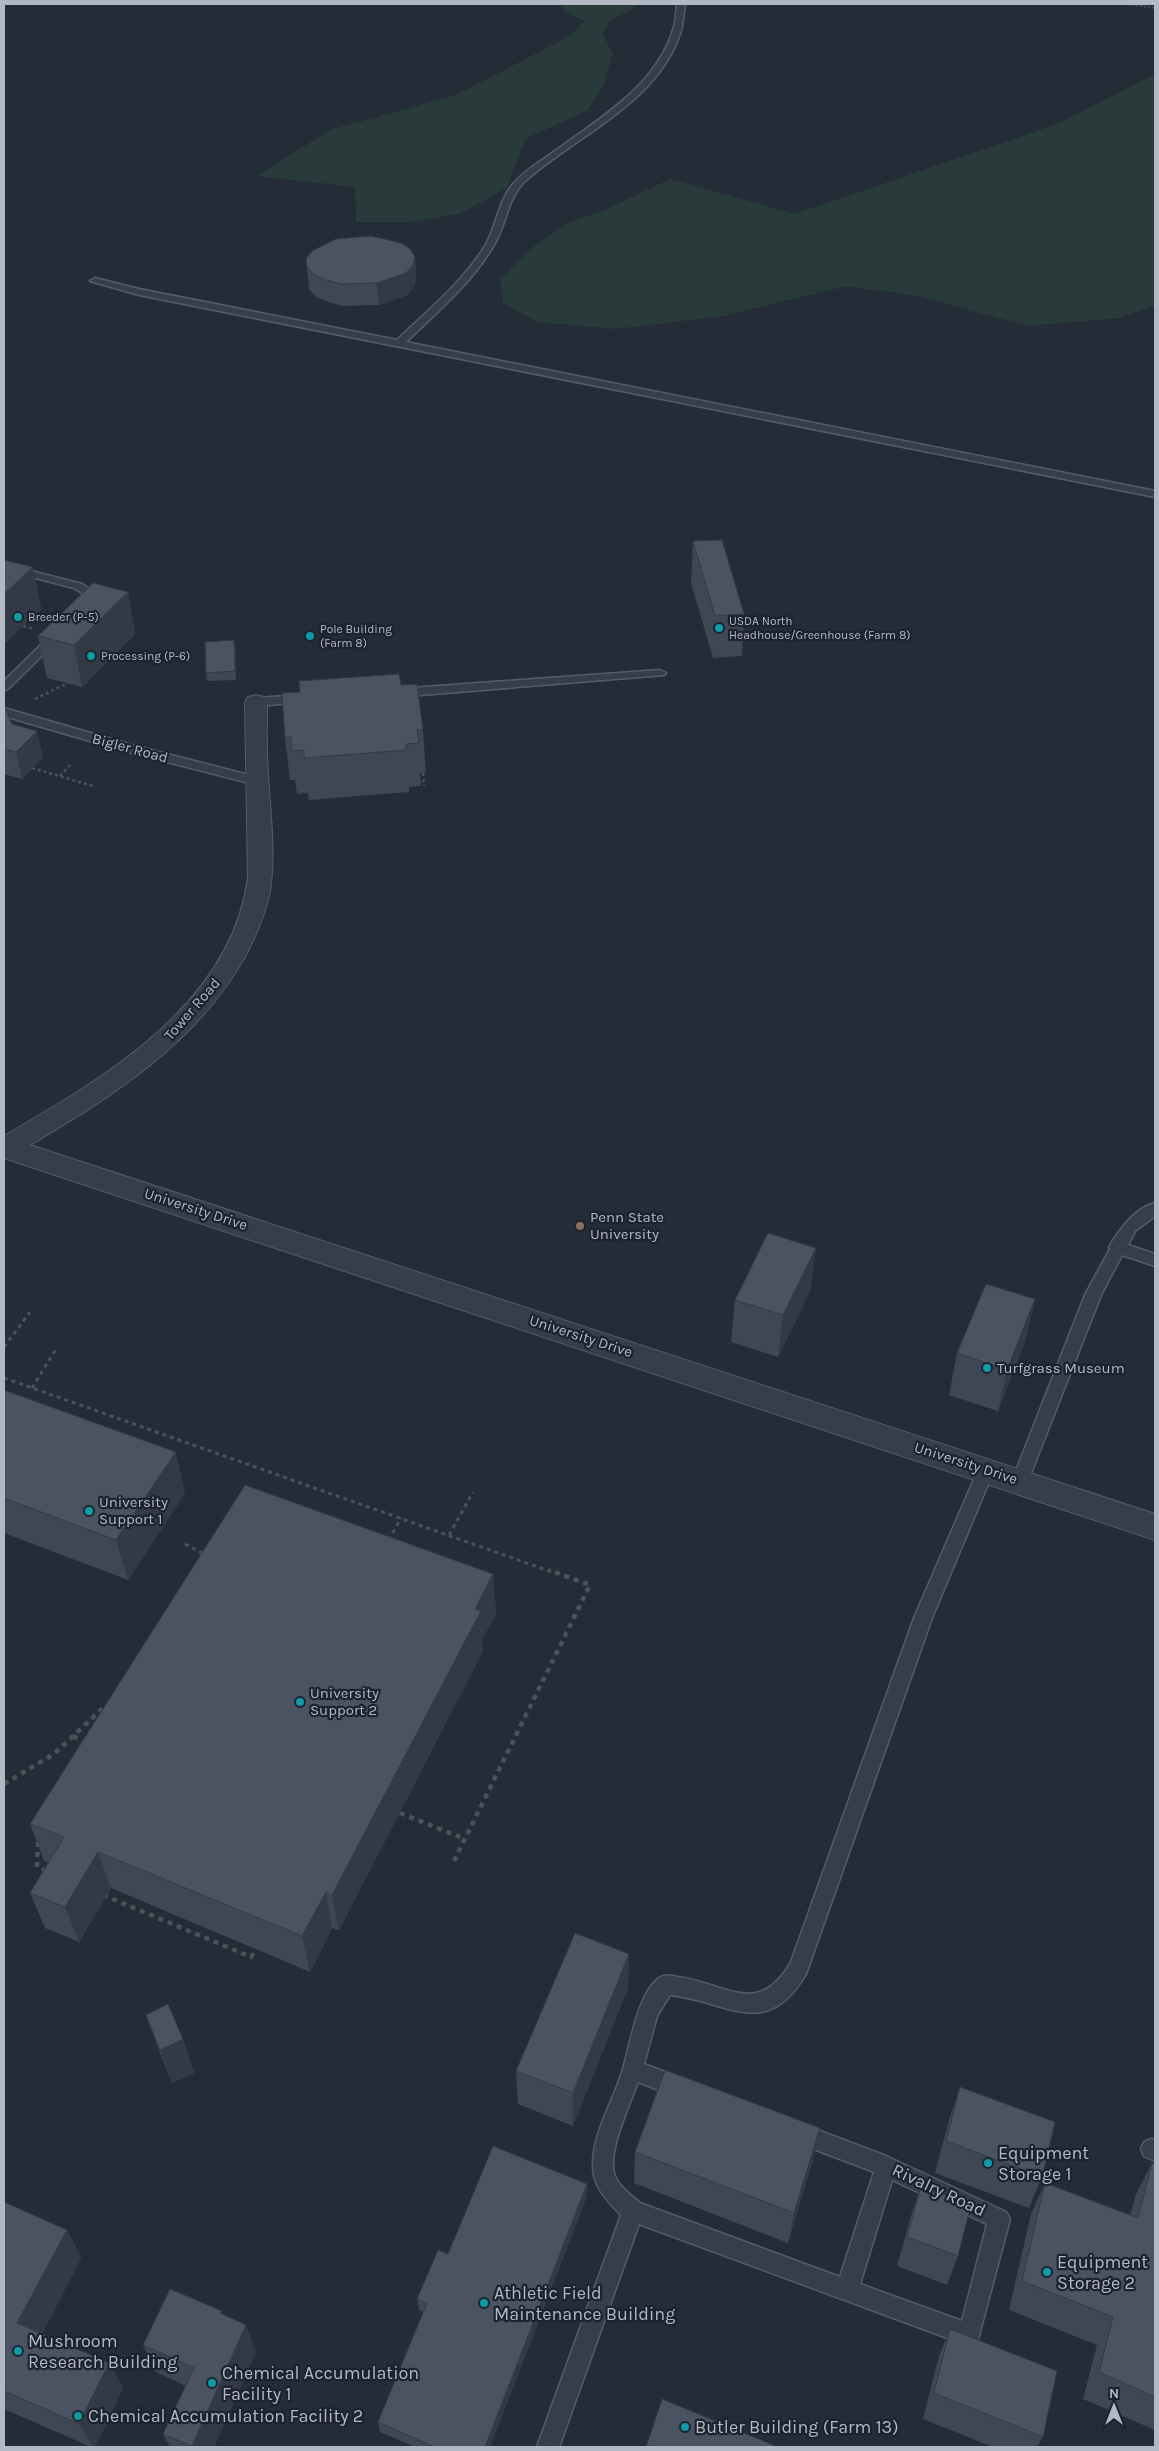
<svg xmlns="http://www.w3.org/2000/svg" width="1159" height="2451" viewBox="0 0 1159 2451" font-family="Karla,sans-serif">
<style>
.green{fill:#293a3b}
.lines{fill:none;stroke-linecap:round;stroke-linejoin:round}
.lane-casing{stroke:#555c67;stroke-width:3}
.street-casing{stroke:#555c67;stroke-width:2}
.path-far3{stroke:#455559;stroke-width:2;stroke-dasharray:2 2;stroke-linecap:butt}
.path-far2{stroke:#455559;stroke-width:2.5;stroke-dasharray:3 3;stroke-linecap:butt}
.path-far1{stroke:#455559;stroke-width:3;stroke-dasharray:4 4;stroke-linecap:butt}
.path{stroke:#455559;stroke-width:4.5;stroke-dasharray:5 5;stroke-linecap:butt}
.lane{fill:#373e49;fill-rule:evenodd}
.street{fill:#373e49;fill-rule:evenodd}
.wall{fill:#404754}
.shaded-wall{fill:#343a45}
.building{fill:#4a5362;stroke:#343a45}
.culture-dot{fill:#0f9aa8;stroke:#1d232e;stroke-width:2}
.education-dot{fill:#8d6e63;stroke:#1d232e;stroke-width:2}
.labels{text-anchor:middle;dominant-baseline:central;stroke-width:4.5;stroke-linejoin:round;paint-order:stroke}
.far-poi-label{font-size:12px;fill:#b2b9c5;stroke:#1d232e;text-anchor:start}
.street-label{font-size:15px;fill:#b2b9c5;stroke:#1d232e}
.poi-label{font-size:15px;fill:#b2b9c5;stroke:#1d232e;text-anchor:start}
.near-poi-label{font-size:18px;fill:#b2b9c5;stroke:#1d232e;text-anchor:start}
.near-street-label{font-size:18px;fill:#b2b9c5;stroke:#1d232e}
</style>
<rect width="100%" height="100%" fill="#242c38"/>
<!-- green -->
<g class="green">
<path d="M560,4H633L634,9L609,21L603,34L613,54L603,86L588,110L525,139L507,188L459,214L412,222H356L355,187L257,176L330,130L456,95L570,36L585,21L566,13Z"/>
<path d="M1155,74V306L1119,318L1028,326L919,296L847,286L723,316L616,329L537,322L503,303L500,280L529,250L568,223L605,210L670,179L795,214L1060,123Z"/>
</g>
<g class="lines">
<defs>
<g id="lane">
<path d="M677,4H685C684,13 683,22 681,31C658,104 576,135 523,183C507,201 506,225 494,245C472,283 437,312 406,342L1155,491V497L139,295L90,281L95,278L139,289L397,340C427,311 463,282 485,246C497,226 498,201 513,184C525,170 541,161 555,151C599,119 656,86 673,30C676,22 676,13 677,4Z"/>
<path d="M4,564L82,584L93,591L94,601L87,610H79L77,608L82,601V593L74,588L4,570Z"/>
<path d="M55,634L59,635V639L8,689L4,690V681L51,635Z"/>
<path d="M660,670L666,673L664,675L397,697L391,693L397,689Z"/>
<path d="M302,695L308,699L306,702L256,706L250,702L256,698Z"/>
<path d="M4,708L132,745L261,778L263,781L257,785L124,751L4,716Z"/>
<path d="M1155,1203V1216L1135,1231L1128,1245L1155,1254V1266L1122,1255L1101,1295L1028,1481L1026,1486L1020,1488L1014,1486L1012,1481L1085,1295L1110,1249L1109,1247C1119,1230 1135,1208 1155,1203Z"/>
<path d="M986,1463L992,1465L994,1470L932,1618L806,1974C766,2042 728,2001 670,1995L657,2016L644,2064L886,2156L1006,2212L1010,2219L977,2343L969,2346L639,2224L559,2447H537L621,2215C608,2202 593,2186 593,2167C592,2133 614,2101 623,2069C630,2045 638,1993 659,1978C665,1974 672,1976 678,1977C726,1983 758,2019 791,1962L914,1618L978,1470L980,1465ZM638,2082L874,2172L840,2277L640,2203C631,2195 617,2185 614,2173C608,2150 630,2104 638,2082ZM892,2180L987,2224L962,2321L860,2284Z"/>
<path d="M1151,2139L1155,2140V2161L1144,2156L1141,2149L1144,2142Z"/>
</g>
<path id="street" d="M256,695L264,697L267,702C267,726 266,750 268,774C270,813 276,852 270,891C266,913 256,935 246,955C197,1043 114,1095 30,1145L1155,1514V1540L4,1158V1136C104,1078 231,1005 248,878L245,702L248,697Z"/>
</defs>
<!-- lane casing -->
<use href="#lane" class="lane-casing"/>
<!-- street casing -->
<use href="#street" class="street-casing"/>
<!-- path-far3 -->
<path class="path-far3" d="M1128,4L1155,8"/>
<!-- path-far2 -->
<g class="path-far2">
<path d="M23,626L35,629"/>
<path d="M35,699L68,683"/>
<path d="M32,768L93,786"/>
<path d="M423,773L424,786"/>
<path d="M60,776L72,763"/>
</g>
<!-- path-far1 -->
<g class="path-far1">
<path d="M4,1347L30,1312"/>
<path d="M4,1378L552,1572"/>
<path d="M32,1388L56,1349"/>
<path d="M449,1535L473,1492"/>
<path d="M389,1540L401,1518"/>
<path d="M185,1544L204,1554"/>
</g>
<!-- path -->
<g class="path">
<path d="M73,1736L85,1742"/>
<path d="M4,1784L54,1754L106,1705"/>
<path d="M400,1813L465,1839"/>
<path d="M38,1842L37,1867L47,1871"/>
<path d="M454,1861L590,1585L549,1570"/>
<path d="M103,1895L251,1957L256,1950"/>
</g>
<!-- lane -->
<use href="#lane" class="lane"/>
<!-- street -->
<use href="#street" class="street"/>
</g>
<!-- wall -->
<g class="wall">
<path d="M415,257L416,279L414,287L407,295L379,305L343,306L328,302L316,297L309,289L306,259Z"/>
<path d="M693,541L744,614L742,656L713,658L691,583Z"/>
<path d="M4,560L33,567L41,609L6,642H4Z"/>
<path d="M128,592L135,634L82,687L47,678L38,636Z"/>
<path d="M236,648V680L207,681L206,673Z"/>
<path d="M401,685L423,730L426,772L420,773L421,786L409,787V792L309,800L308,793L297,794L295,780H290L285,738Z"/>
<path d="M4,709L12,724L43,757L22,779L4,774Z"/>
<path d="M816,1248L810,1291L778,1357L731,1342L735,1300Z"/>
<path d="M1035,1299L1025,1341L998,1411L949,1395L957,1353Z"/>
<path d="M4,1390L185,1493L128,1580L4,1533Z"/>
<path d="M493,1574L496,1614L482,1639L483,1651L339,1930L332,1928L310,1972L111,1888L79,1942L45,1928L30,1893L48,1862L44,1861L30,1824Z"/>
<path d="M629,1954L628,1988L573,2126L518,2104L516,2071Z"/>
<path d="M146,2015L183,2039L194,2073L172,2083L158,2048Z"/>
<path d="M960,2087L1042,2177L1029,2208L935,2173L949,2120Z"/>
<path d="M635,2152L813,2160L788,2243L634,2183Z"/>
<path d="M1152,2163L1155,2164V2430L1083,2399L1097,2345L1009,2310L1031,2214L1045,2183L1130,2215L1136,2194Z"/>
<path d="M921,2186L958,2256L947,2285L897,2266L911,2216Z"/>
<path d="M587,2196L490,2447H415L380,2432L378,2422L424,2312L419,2310L417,2299L448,2254Z"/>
<path d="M4,2202L67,2230L81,2258L42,2334L109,2363L123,2388L95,2447H91L4,2409Z"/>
<path d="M223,2315L256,2352L214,2447H170L163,2434L186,2386L156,2372L143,2345Z"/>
<path d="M950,2329L1043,2437L1037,2447H993L923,2419L939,2356Z"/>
</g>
<!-- shaded-wall -->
<g class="shaded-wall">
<path d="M415,257L416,279L414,287L407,295L379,305L377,283Z"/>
<path d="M33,567L41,609L6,642L4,632V594Z"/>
<path d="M128,592L135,634L82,687L74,645Z"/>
<path d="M234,640L236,648V680L235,671Z"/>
<path d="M37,731L43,757L22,779L16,752Z"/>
<path d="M816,1248L810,1291L778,1357L783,1315Z"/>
<path d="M1035,1299L1025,1341L998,1411L1007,1370Z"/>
<path d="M176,1452L185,1493L128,1580L116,1540Z"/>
<path d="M493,1574L496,1614L482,1639L483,1651L339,1930L332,1895L475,1609Z"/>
<path d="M98,1852L111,1888L79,1942L65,1907Z"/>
<path d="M326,1892L332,1928L310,1972L302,1936Z"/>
<path d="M629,1954L628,1988L573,2126V2093Z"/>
<path d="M183,2039L194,2073L172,2083L160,2050Z"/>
<path d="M820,2128L813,2160L788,2243L794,2213Z"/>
<path d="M587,2184V2196L490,2447H485Z"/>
<path d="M67,2230L81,2258L34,2350L17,2323Z"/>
<path d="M246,2325L256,2352L214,2447H192V2446Z"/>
<path d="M109,2363L123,2388L95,2447H93L79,2424Z"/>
</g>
<!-- building -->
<g class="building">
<path d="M371,236L401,243L410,249L415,257L413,265L406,273L377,283L342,284L326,280L314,275L307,267L306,259L312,251L336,239Z"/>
<path d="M722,540L744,614L715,616L693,541Z"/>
<path d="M4,560L33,567L4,594Z"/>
<path d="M93,583L128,592L74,645L38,636Z"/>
<path d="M234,640L235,671L206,673L205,642Z"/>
<path d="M399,674L401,685L417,684L423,730H417L419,743L406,744V750L304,758V750L292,751L291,737L285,738L282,693L300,692L299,681Z"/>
<path d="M4,709H6L12,724L37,731L16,752L4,749Z"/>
<path d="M768,1233L816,1248L783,1315L735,1300Z"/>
<path d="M986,1284L1035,1299L1007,1370L957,1353Z"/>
<path d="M4,1390L176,1452L116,1540L4,1498Z"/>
<path d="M245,1485L493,1574L475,1609L481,1611L332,1895L326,1892L302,1936L98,1852L65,1907L30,1893L64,1837L30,1824Z"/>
<path d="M575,1933L629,1954L573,2093L516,2071Z"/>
<path d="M168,2004L183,2039L160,2050L146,2015Z"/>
<path d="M665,2070L820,2128L794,2213L635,2152Z"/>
<path d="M960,2087L1055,2122L1042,2177L946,2141Z"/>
<path d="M493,2146L587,2184L485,2447H434L378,2422L427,2303L417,2299L438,2250L448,2254Z"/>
<path d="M1152,2163L1155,2164V2397L1099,2372L1113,2317L1022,2281L1045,2183L1138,2218Z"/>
<path d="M921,2186L971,2205L958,2256L907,2237Z"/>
<path d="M4,2202L67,2230L17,2323L109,2363L79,2424L4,2391Z"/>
<path d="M170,2289L222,2311L220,2313L246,2325L192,2446L163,2434L194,2368L143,2345Z"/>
<path d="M950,2329L1057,2371L1043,2437L934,2393Z"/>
<path d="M662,2399L778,2447H646Z"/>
</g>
<!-- markers -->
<g class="culture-dot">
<circle cx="18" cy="617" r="5"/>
<circle cx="719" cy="628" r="5"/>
<circle cx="310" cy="636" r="5"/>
<circle cx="91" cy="656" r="5"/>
<circle cx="987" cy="1368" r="5"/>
<circle cx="89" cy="1511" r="5"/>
<circle cx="300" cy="1702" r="5"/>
<circle cx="988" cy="2163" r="5"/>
<circle cx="1047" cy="2272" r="5"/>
<circle cx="484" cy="2303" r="5"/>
<circle cx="18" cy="2351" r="5"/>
<circle cx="212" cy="2383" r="5"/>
<circle cx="78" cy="2416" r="5"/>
<circle cx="685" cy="2427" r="5"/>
</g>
<circle class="education-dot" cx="580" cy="1226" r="5"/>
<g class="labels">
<!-- far-poi labels -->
<g class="far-poi-label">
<text x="28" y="617">Breeder (P-5)</text>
<text x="729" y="621">USDA North<tspan x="729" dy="14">Headhouse/Greenhouse (Farm 8)</tspan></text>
<text x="320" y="629">Pole Building<tspan x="320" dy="14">(Farm 8)</tspan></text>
<text x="101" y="656">Processing (P-6)</text>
</g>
<!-- street labels -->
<g class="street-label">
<text transform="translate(130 748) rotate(15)">Bigler Road</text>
<text transform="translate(192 1009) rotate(-49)">Tower Road</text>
<text transform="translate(196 1209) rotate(18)">University Drive</text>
<text transform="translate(581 1336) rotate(18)">University Drive</text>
<text transform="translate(966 1463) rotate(18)">University Drive</text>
</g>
<!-- poi labels -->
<g class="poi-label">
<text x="590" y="1217">Penn State<tspan x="590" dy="17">University</tspan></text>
<text x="997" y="1368">Turfgrass Museum</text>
<text x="99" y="1502">University<tspan x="99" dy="17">Support 1</tspan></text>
<text x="310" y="1693">University<tspan x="310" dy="17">Support 2</tspan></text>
</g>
<!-- near-poi labels -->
<g class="near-poi-label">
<text x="998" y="2153">Equipment<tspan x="998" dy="21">Storage 1</tspan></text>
<text x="1057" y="2262">Equipment<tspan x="1057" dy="21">Storage 2</tspan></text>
<text x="494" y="2293">Athletic Field<tspan x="494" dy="21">Maintenance Building</tspan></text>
<text x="28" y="2341">Mushroom<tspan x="28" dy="21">Research Building</tspan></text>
<text x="222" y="2373">Chemical Accumulation<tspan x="222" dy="21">Facility 1</tspan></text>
<text x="88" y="2416">Chemical Accumulation Facility 2</text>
<text x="695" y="2427">Butler Building (Farm 13)</text>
</g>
<!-- near-street labels -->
<g class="near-street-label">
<text transform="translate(939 2190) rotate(25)">Rivalry Road</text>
</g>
</g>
<!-- border -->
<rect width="1159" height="2451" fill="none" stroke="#b2b9c5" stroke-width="10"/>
<!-- north arrow -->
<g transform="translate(1114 2406)" stroke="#1d232e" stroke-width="4" paint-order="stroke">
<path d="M0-4L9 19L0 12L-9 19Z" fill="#b2b9c5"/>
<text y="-8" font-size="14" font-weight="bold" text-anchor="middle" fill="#b2b9c5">N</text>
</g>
</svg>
